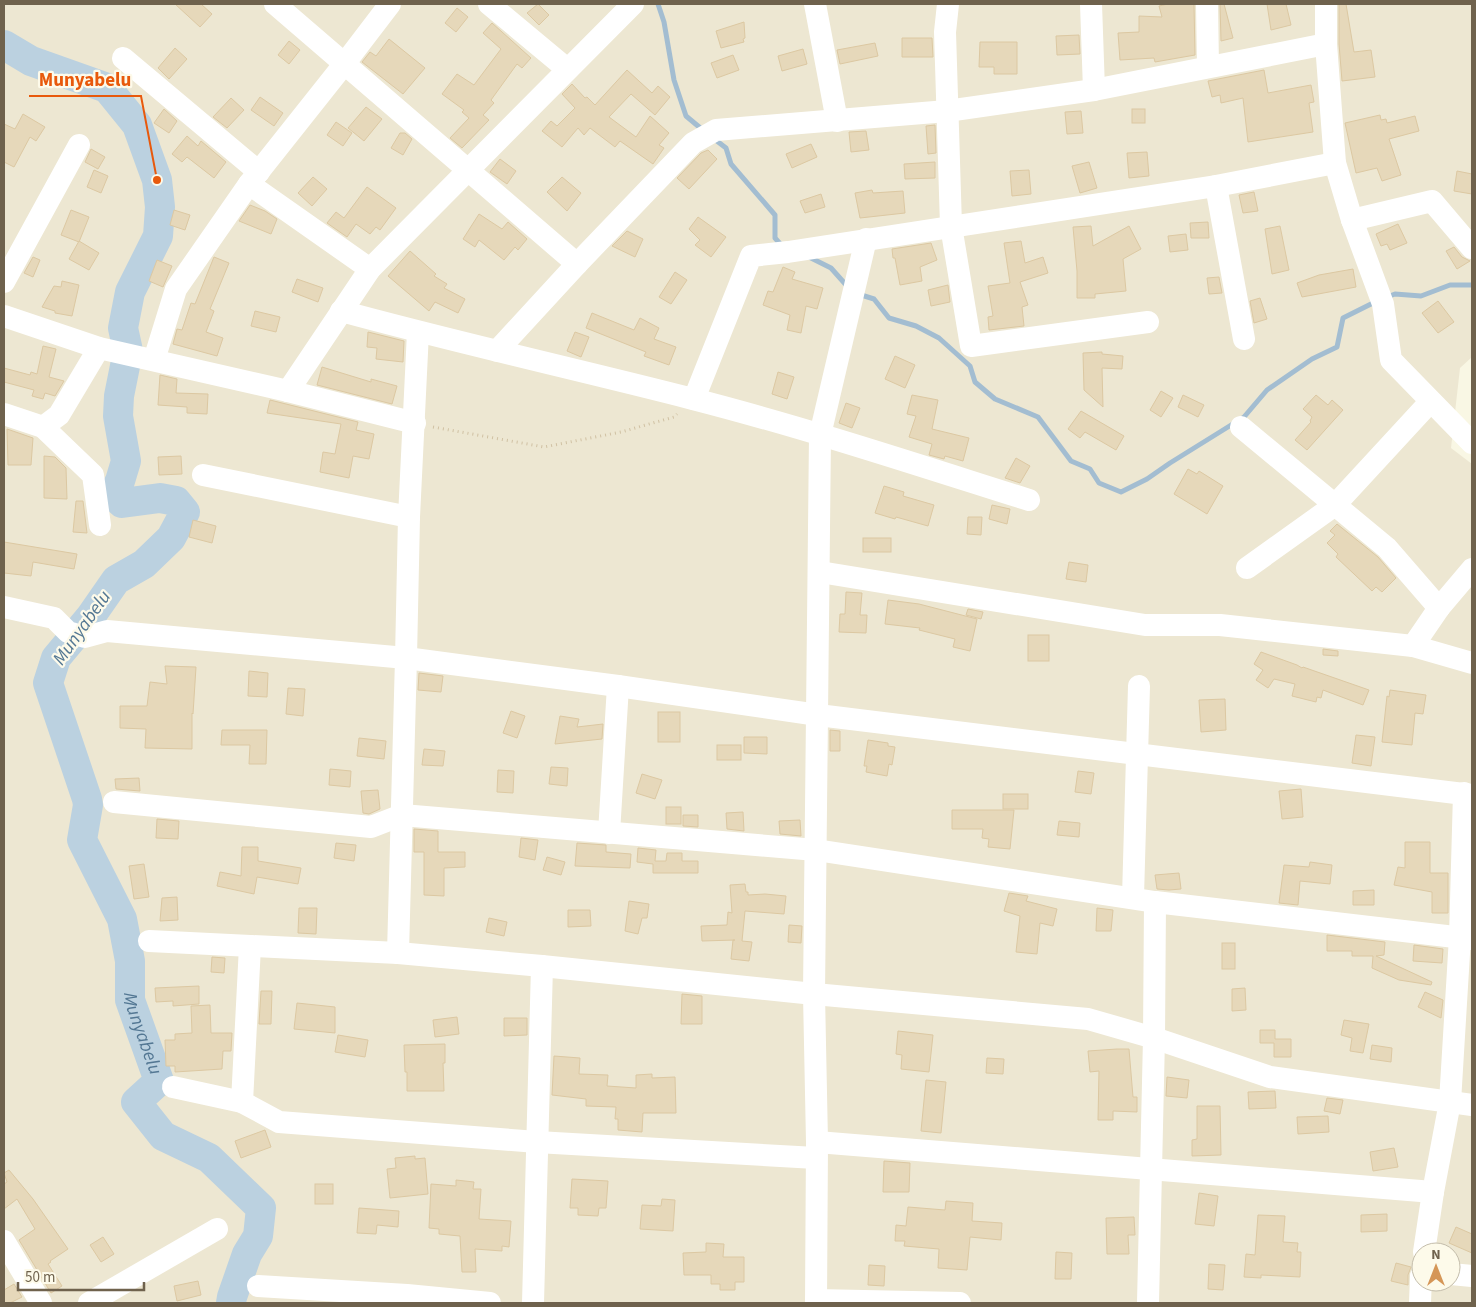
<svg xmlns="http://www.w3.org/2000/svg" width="1476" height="1307" viewBox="0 0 1476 1307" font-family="'Source Sans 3',sans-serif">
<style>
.residential{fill:#ede7d2;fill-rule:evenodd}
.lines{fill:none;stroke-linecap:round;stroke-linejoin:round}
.stream{stroke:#a3bdd1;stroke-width:5}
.river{stroke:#bbd1e0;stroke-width:30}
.building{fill:#e6d8ba;stroke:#dcc8a2}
.path{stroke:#d0c1a3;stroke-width:3;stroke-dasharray:1 4;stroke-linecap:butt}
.minor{stroke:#fff;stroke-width:22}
.labels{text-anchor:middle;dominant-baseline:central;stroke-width:4.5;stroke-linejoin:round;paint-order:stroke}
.water-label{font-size:19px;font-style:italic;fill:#537793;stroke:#fdfaea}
.leader{fill:none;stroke:#e8590c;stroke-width:2}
.callout-dot{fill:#e8590c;stroke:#fdfaea;stroke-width:2}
.callout-label{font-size:19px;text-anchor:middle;font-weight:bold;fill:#e8590c;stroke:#fdfaea;stroke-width:4.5;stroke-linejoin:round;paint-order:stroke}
</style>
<rect width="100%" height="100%" fill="#f9f7e4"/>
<!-- residential -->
<path class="residential" d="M4,4H1472V357L1460,368L1451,448L1472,464V1303H4ZM1421,1252H1451V1282H1421Z"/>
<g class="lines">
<!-- stream -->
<g class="stream">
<path d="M658,4L664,22L674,80L686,116L704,131"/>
<path d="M713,138L726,148L731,164L775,215V238L782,246"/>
<path d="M809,257L831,268L847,286"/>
<path d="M858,294L874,299L889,318L916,326L939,338L970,366L975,382L995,399L1038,417L1071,461L1090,469L1099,483L1121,492L1147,479L1170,463L1244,417L1267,390L1312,359L1337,347L1343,318L1377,301"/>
<path d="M1387,297L1395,294L1421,296L1450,285H1472"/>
</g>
<!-- river -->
<path class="river" id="s1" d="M4,45L31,61L107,88L137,125L157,180L160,207L158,236L130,292L123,328L128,351L119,396L118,416L126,461L120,481L113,495L122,503L160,498L176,501L185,512L171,538L144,564L116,580L91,616L56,658L48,683L87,799L88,805L82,840L122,919L130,961V1000L159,1081L136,1102L163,1136L209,1158L261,1208L258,1236L247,1254L232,1297L231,1303"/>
</g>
<!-- building -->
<g class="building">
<path d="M175,4H201L212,14L200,27Z"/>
<path d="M538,4L549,15L539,25L527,13Z"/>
<path d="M1168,4H1194L1195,55L1155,62L1154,58L1120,60L1118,33L1139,32V16L1162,17L1159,6Z"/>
<path d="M1220,4H1224L1233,38L1221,41Z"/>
<path d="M1267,4H1286L1291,25L1271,30Z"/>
<path d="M1339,4H1346L1354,52L1371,50L1375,77L1342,81L1339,44Z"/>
<path d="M457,8L468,17L456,32L445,23Z"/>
<path d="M744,22L745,38L743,39L744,42L721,48L716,31Z"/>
<path d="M492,23L531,58L522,68L517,64L491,100L494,103L483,115L489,120L462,148L450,138L469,118L462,112L464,110L442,94L457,74L474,85L501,49L483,33Z"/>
<path d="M1079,35L1080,54L1057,55L1056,36Z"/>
<path d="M902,38H932L933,57H902Z"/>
<path d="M389,39L425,68L403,94L362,62L370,52L376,56Z"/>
<path d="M289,41L300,50L289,64L278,55Z"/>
<path d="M980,42H1017V74H994V67H979Z"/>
<path d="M875,43L878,56L840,64L837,50Z"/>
<path d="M175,48L187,59L169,79L158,68Z"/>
<path d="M803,49L807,64L782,71L778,56Z"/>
<path d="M733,55L739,70L717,78L711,63Z"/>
<path d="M627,70L652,93L658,86L670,97L655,115L631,94L609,117L636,137L650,116L669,133L659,145L664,148L653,164L620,141L615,147L590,128L584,135L578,128L562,147L542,131L551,121L557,126L575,108L562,94L572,84L585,98L587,97L595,105Z"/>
<path d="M1264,70L1268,93L1311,85L1314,102L1309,103L1313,132L1248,142L1243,98L1221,103L1220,95L1212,97L1208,81Z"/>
<path d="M260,97L283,113L274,126L251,110Z"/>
<path d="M231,98L244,110L227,128L213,117Z"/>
<path d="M366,107L382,119L364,141L348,128Z"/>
<path d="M164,109L177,121L169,133L154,123Z"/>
<rect x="1132" y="109" width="13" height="14"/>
<path d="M1081,111L1083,133L1067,134L1065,112Z"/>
<path d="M23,114L45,127L36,141L30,137L14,167L4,162V124L15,129Z"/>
<path d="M1380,115L1381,120L1386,119L1387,123L1415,116L1419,131L1389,139L1401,175L1382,181L1377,168L1356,173L1345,123Z"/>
<path d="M336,122L352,133L343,146L327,135Z"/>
<path d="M935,125L936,153L928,154L926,126Z"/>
<path d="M866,131L869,150L851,152L849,132Z"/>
<path d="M400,133H405L412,139L403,155L391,148Z"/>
<path d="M187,136L198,146L201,141L226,162L214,178L187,157L182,162L172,154Z"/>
<path d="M811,144L817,157L792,168L786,154Z"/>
<path d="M91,149L105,157L98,169L85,162Z"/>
<path d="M708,150L717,159L689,189L677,178L701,153Z"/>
<path d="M1147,152L1149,176L1129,178L1127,153Z"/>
<path d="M500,159L516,171L507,184L490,172Z"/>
<path d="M935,162V178L905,179L904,164Z"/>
<path d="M1089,162L1097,188L1080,193L1072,166Z"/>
<path d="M94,170L108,176L101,193L87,187Z"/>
<path d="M1029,170L1031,194L1012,196L1010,171Z"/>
<path d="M1457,171L1472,174V194L1454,191Z"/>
<path d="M313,177L327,189L312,206L298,193Z"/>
<path d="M562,177L581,193L567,211L547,192Z"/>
<path d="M367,187L396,208L380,230L376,227L370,234L356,224L347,237L327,223L336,212L344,218Z"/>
<path d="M872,190L873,193L903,191L905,213L860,218L855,193Z"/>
<path d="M1254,192L1258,211L1243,213L1239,195Z"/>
<path d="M821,194L825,207L805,213L800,201Z"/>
<path d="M250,205L265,211L277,219L271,234L239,221Z"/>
<path d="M71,210L89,217L79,242L61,235Z"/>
<path d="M174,210L190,215L185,230L170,225Z"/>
<path d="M479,214L502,229L508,222L527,239L518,250L515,247L504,260L479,240L475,247L463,239Z"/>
<path d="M698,217L726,237L711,257L695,245L700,240L689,229Z"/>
<path d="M1208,222L1209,238H1191L1190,223Z"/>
<path d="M1398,224L1407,243L1390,250L1387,244L1381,246L1376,234Z"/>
<path d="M1091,226L1093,246L1129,226L1141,249L1123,259L1126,291L1095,294V298H1077V271L1073,227Z"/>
<path d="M1280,226L1289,270L1272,274L1265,229Z"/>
<path d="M627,231L643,239L635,257L612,246Z"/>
<path d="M1186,234L1188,250L1170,252L1168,236Z"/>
<path d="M79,241L99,253L89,270L69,259Z"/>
<path d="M1021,241L1025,263L1043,257L1048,273L1020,282L1028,305L1022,307L1024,326L989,330L988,317L993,316L988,286L1010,283L1004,243Z"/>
<path d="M931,243L937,260L920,267L922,281L900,285L895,258H893L892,249Z"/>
<path d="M1454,247L1462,257L1470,261L1457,269L1446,251Z"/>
<path d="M410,251L436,274L434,276L447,284L444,288L465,299L458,313L435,302L429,311L388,276Z"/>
<path d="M33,257L40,260L33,277L24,273Z"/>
<path d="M214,257L229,263L210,309L214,311L206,332L223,338L217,356L173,344L177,329L182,330L191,303L195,304Z"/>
<path d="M157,260L172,266L163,287L149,281Z"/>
<path d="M783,267L795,272L792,279L823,288L817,309L806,306L801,333L787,330L790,315L763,305L768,291L773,292Z"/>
<path d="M1353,269L1356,287L1302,297L1297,283L1319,275Z"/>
<path d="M675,272L687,280L671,304L659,297Z"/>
<path d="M1219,277L1222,293L1209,294L1207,278Z"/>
<path d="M297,279L323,288L318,302L292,292Z"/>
<path d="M62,281L79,285L72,316L55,313V311L42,307L54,286L61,287Z"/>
<path d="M948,285L950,302L931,306L928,290Z"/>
<path d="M1260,298L1267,319L1254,323L1250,301Z"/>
<path d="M1438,301L1454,322L1438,333L1422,313Z"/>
<path d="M255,311L280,317L276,332L251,326Z"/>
<path d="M592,313L634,330L640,318L659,328L654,339L676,347L669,365L644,356L646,352L586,328Z"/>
<path d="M368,332L404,341L403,362L376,359L377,348L367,347Z"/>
<path d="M575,332L589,337L581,357L567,351Z"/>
<path d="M43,346L56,349L49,377L64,381L55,396L45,393L43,399L32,396L34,390L4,382V368L30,375L31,372L37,374Z"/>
<path d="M1102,352V354L1123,356L1122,369L1102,368L1103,407L1084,390L1083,353Z"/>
<path d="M895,356L915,365L905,388L885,379Z"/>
<path d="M322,367L371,382V379L397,386L392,404L317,385Z"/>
<path d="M778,372L794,377L787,399L772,394Z"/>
<path d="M160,375L177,379L176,393L208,394L207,414L187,413V407L158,405Z"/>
<path d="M1161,391L1173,398L1161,417L1150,410Z"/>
<path d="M912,395L938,400L932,429L969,438L963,461L945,456L944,459L929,455L932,444L909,437L916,416L907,414Z"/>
<path d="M1183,395L1204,405L1198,417L1178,407Z"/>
<path d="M1316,395L1328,405L1332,400L1343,410L1307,450L1295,440L1311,422L1310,421L1312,417L1303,409Z"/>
<path d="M270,400L358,422L356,430L374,434L369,459L353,456L349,478L320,472L323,452L335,454L341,424L267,413Z"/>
<path d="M846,403L860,408L852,428L839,423Z"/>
<path d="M1081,411L1124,436L1116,450L1085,432L1080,438L1068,429Z"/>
<path d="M7,429L33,438L31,465H8Z"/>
<path d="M44,456L55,457L66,468L67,499L44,498Z"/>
<path d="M181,456L182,474L159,475L158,457Z"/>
<path d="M1016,458L1030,466L1020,483L1005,478Z"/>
<path d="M1188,469L1197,474L1199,471L1223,486L1207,514L1174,494Z"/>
<path d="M884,486L904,492L903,496L934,505L928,526L896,517L895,519L875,513Z"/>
<path d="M76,501H83L87,533L73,532Z"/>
<path d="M992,505L1010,509L1007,524L989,519Z"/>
<path d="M968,517H982L981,535L967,534Z"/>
<path d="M193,520L216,526L212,543L189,537Z"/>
<path d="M1337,524L1378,557L1396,578L1382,592L1376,587L1372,591L1336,557L1338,554L1327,543L1335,535L1330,531Z"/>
<rect x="863" y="538" width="28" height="14"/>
<path d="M4,542L77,554L74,569L33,562L31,576L4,573Z"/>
<path d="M1069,562L1088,565L1086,582L1066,579Z"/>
<path d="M846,592L862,593L860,615H867L866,633L839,632L840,614H845Z"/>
<path d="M888,600L919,604L977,619L970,651L953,647L955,639L919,630L920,628L885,624Z"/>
<path d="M968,609L983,612L981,619L966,615Z"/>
<rect x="1028" y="635" width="21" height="26"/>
<path d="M1323,649L1338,651V656L1323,655Z"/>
<path d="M1261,652L1297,665L1302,668L1303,667L1369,690L1363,705L1323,690L1321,698L1317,697L1316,702L1292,696L1295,684L1274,679L1268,688L1256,680L1263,670L1254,664Z"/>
<path d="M165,666L196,667L193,714L192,713V749L145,748L146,729L120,728V706H147L150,682L167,684Z"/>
<path d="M249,671L268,673L267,697L248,696Z"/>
<path d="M419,673L443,676L441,692L418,690Z"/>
<path d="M288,688L305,689L303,716L286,714Z"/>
<path d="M1390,690L1426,695L1423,714L1415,713L1412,745L1382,742L1387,696L1389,697Z"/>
<path d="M1225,699L1226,730L1201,732L1199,700Z"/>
<path d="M511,711L525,716L517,738L503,733Z"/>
<rect x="658" y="712" width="22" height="30"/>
<path d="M560,716L579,719L577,727L603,724L602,739L555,744Z"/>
<path d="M222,730H267L266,764H249L250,745H221Z"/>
<path d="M830,730L840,731V751H830Z"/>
<path d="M1356,735L1375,737L1371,766L1352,763Z"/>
<path d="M744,737H767V754L744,753Z"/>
<path d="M359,738L386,741L384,759L357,756Z"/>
<path d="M868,740L888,743V746L895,747L892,765L889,764L887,776L866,772L867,766H864Z"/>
<rect x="717" y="745" width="24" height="15"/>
<path d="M424,749L445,751L443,766L422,765Z"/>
<path d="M551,767L568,768L567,786L549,784Z"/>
<path d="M330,769L351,771L350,787L329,785Z"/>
<path d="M498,770L514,771L513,793L497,792Z"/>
<path d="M1078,771L1094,773L1091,794L1075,792Z"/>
<path d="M642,774L662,780L655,799L636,793Z"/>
<path d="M139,778L140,791L116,789L115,779Z"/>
<path d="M1301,789L1303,817L1282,819L1279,791Z"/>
<path d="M378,790L380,809L369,814L363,813L361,791Z"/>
<rect x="1003" y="794" width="25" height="15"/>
<rect x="666" y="807" width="15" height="17"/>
<path d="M952,810H1014L1010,849L988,847L989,839L982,838L983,829H952Z"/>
<path d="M743,812L744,831L727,829L726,813Z"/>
<path d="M683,815H698V827L683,826Z"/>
<path d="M157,819L179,821L178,839L156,838Z"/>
<path d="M800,820L801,836L780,834L779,821Z"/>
<path d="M1059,821L1080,823L1079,837L1057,835Z"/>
<path d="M414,829L438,831V852H465V867L444,868V896L424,895V852H414Z"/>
<path d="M521,838L538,840L535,860L519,857Z"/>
<path d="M1405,842H1430V873H1448V913H1432V892L1394,885L1398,867L1405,868Z"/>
<path d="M336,843L356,845L354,861L334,858Z"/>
<path d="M577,843L606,845V852L631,854L630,868L575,866Z"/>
<path d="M242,847H258V861L301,868L298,884L257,877L254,894L217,886L220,872L241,876Z"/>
<path d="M638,848L656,850L655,861H666L667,853H682V861H698V873H653V864L637,862Z"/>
<path d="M547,857L565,862L561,875L543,870Z"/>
<path d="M1310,862L1332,865L1330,884L1300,881L1298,905L1279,903L1284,865L1309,867Z"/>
<path d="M144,864L149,897L134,899L129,866Z"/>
<path d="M1179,873L1181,889L1169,890L1157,889L1155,875Z"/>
<path d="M745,884L746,892H748V895L765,894L786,896L784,914L745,911L742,941L752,942L749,961L731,959L733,940H735L702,941L701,926L727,925L728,912L732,913L730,885Z"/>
<path d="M1374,890V905H1353V891Z"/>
<path d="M1009,893L1028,896L1026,901L1057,909L1053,926L1040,923L1037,954L1016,952L1020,916L1004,911Z"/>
<path d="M177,897L178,920L160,921L162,898Z"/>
<path d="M629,901L649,904L647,918H642L638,934L625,931Z"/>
<path d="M299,908H317L316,934L298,933Z"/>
<path d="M1097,908L1113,910L1111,931H1096Z"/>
<path d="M568,910H590L591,926L568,927Z"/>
<path d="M489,918L507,922L504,936L486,932Z"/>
<path d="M789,925L802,926L801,943L788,942Z"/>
<path d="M1327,935L1385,942L1384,955L1376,956L1432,982L1431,985L1399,980L1372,968L1373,956H1352V951H1327Z"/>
<rect x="1222" y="943" width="13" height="26"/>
<path d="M1414,945L1443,949L1442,963L1413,961Z"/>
<path d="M212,957L225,958L224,973L211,972Z"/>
<path d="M199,986V1004L173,1006V1001L156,1002L155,988Z"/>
<path d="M1245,988L1246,1010L1232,1011V989Z"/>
<path d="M261,991H272L271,1024H259Z"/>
<path d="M1425,992L1443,1000L1441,1018L1418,1007Z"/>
<path d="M682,994L702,996V1024H681Z"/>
<path d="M297,1003L335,1007V1033L294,1029Z"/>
<path d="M210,1005L211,1033H232L231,1051H223L222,1069L175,1072V1066H166L165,1040H175V1034L192,1033L191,1006Z"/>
<path d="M457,1017L459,1034L435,1037L433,1020Z"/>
<path d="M504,1018H527V1035L504,1036Z"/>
<path d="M1344,1020L1369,1024L1363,1053L1350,1051L1352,1038L1341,1035Z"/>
<path d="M1260,1030H1275V1039H1291V1057H1274V1043H1260Z"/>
<path d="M898,1031L933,1035L929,1072L901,1069L902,1055L896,1054Z"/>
<path d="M338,1035L368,1040L365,1057L335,1052Z"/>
<path d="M445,1044V1063H443L444,1091H407V1072H405L404,1045Z"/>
<path d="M1372,1045L1392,1048L1391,1062L1370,1059Z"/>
<path d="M1117,1049H1129L1133,1097H1137V1112L1113,1111V1120H1098L1099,1071L1090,1072L1088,1051Z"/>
<path d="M554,1056L580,1058L579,1074L608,1075L607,1086L636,1088V1075L652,1074V1078L675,1077L676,1113H643L642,1132L618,1130V1119H615L616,1107L586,1106V1099L552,1095Z"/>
<path d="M987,1058L1004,1059L1003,1074L986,1073Z"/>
<path d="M1167,1077L1189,1080L1187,1098L1166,1096Z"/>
<path d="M926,1080L946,1082L941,1133L921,1131Z"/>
<path d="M1275,1091L1276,1108L1249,1109L1248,1092Z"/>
<path d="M1327,1098L1343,1100L1340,1114L1324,1111Z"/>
<path d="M1197,1106H1220L1221,1155L1192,1156V1140L1197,1139Z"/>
<path d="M1328,1116L1329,1132L1298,1134L1297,1117Z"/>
<path d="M265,1130L271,1147L241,1158L235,1141Z"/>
<path d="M1394,1148L1398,1167L1373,1171L1370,1152Z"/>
<path d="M415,1156V1159L425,1158L428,1194L390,1198L387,1169L396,1168L395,1158Z"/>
<path d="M884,1161L910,1163L909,1192H883Z"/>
<path d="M9,1170L33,1199L68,1249L50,1261L51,1262L48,1264L62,1286L51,1293L19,1240L35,1229L17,1199L4,1209V1184L7,1182L4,1173Z"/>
<path d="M572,1179L608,1181L606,1208H599L598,1216L578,1215V1208H570Z"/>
<path d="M456,1180L474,1182L473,1189H481L479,1219L511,1221L509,1247L502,1246V1251L475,1249L476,1272H462L460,1236L439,1234V1229L429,1228L431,1184L456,1186Z"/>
<rect x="315" y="1184" width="18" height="20"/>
<path d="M1199,1193L1218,1196L1214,1226L1195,1224Z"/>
<path d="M662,1199L675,1200L673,1231L640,1229L642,1205L661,1206Z"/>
<path d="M946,1201L973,1203L972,1221L1002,1223L1001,1240L970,1237L967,1270L938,1268L939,1249L904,1246L905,1241H895L896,1225L906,1226L908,1207L945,1210Z"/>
<path d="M359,1208L399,1211L398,1227L377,1225L376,1234L357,1233Z"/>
<path d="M1387,1214V1231L1361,1232V1215Z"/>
<path d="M1258,1215L1285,1216L1283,1242L1298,1243L1297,1252H1301L1300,1277L1261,1275V1278L1244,1277L1246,1254L1255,1255Z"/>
<path d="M1134,1217L1135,1235H1128L1129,1254H1107L1106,1218Z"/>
<path d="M1456,1227L1472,1234V1253L1449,1243Z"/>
<path d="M103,1237L114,1254L101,1262L90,1245Z"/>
<path d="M706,1243L724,1244L723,1257H744V1282H735V1290H720V1284H711V1275H684L683,1253L706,1252Z"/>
<path d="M1056,1252L1072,1253L1071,1279H1055Z"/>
<path d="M1396,1263L1411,1267L1408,1275V1285L1391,1281Z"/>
<path d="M1209,1264L1225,1265L1223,1290L1208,1289Z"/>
<path d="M869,1265L885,1266L884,1286L868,1285Z"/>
<path d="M198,1281L201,1295L177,1301L174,1286Z"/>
<path d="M14,1284L22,1297L10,1303H4V1290Z"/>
</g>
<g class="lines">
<!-- path -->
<path class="path" d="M433,427L544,447L621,432L674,417L677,414"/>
<!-- minor -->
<g class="minor">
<path d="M275,4L577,264"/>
<path d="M489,4L567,69"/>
<path d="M815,4L837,121"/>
<path d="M948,4L945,32L951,226L971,346L1148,322"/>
<path d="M1091,4L1094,90"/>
<path d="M1207,4L1208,66"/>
<path d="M1326,4V44L1335,163L1352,220L1383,304L1391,360L1472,443"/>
<path d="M123,58L259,172"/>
<path d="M249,184L370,269"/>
<path d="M1216,186L1244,339"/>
<path d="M1352,220L1432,201L1472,248"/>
<path d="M4,282L79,145"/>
<path d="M341,311C458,343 576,369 693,399C806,428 918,465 1029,500"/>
<path d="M4,316L99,348L288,391L415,423"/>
<path d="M497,351L577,264L693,143L716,130L947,111L1094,90L1326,44"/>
<path d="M154,360L176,289L249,184L345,63L390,4"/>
<path d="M288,391L370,269L633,4"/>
<path d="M694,399L751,256L788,252L1216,186L1335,163"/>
<path d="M4,414L43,427L93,475L100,525"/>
<path d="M43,427L59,415L99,348"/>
<path d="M1241,427L1387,548L1439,608"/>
<path d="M203,475L409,517"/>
<path d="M1247,568L1335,505L1430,402"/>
<path d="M820,572L1145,625H1220L1413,646L1472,663"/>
<path d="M4,607L54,618L68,632L85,637L107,631L406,658L618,686L818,715L1472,795"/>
<path d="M1413,646L1439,608L1472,569"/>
<path d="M114,802L371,827L402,815L816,850L1155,902L1472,939"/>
<path d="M609,833L618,686"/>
<path d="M1133,897L1139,686"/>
<path d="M149,941L398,953L542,966L814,994L1088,1019L1154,1038L1270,1077L1472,1105"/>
<path d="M250,946L242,1102L279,1122L537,1142L816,1158"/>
<path d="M398,953L406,658L409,517L418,332"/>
<path d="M173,1087L242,1102"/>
<path d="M817,1142L1433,1192"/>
<path d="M4,1241L41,1303"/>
<path d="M1424,1252L1433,1192L1450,1102L1460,937L1464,793"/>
<path d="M1451,1274L1472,1276"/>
<path d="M258,1286L407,1295L490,1303"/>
<path d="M816,1300L960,1303"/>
<path d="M89,1303L217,1229"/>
<path d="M533,1303L542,966"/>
<path d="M816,1303L817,1142L814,994L820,435L866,239"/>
<path d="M1148,1303L1154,1038L1155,902"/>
<path d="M1420,1303L1421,1276"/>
</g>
</g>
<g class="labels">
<!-- water labels -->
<g class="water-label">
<text transform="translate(82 628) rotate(-55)">Munyabelu</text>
<text stroke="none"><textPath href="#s1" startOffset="1220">Munyabelu</textPath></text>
</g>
</g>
<!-- callouts -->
<path class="leader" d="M157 180L141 96H29"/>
<circle class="callout-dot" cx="157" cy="180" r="5"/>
<g class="callout-label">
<text x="85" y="86">Munyabelu</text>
</g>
<!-- border -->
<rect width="1476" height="1307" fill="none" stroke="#6f624d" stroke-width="10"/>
<!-- north arrow -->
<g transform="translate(1436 1267)"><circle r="24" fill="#fdfaea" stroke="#c4bdab"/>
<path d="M0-4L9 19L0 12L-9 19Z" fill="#d59657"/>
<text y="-8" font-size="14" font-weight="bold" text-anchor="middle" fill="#6f624d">N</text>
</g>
<!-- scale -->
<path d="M18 1282v8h126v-8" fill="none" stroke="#6f624d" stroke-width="2.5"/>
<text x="25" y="1282" font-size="15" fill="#6f624d" stroke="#fdfaea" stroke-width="4" paint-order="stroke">50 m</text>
</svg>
